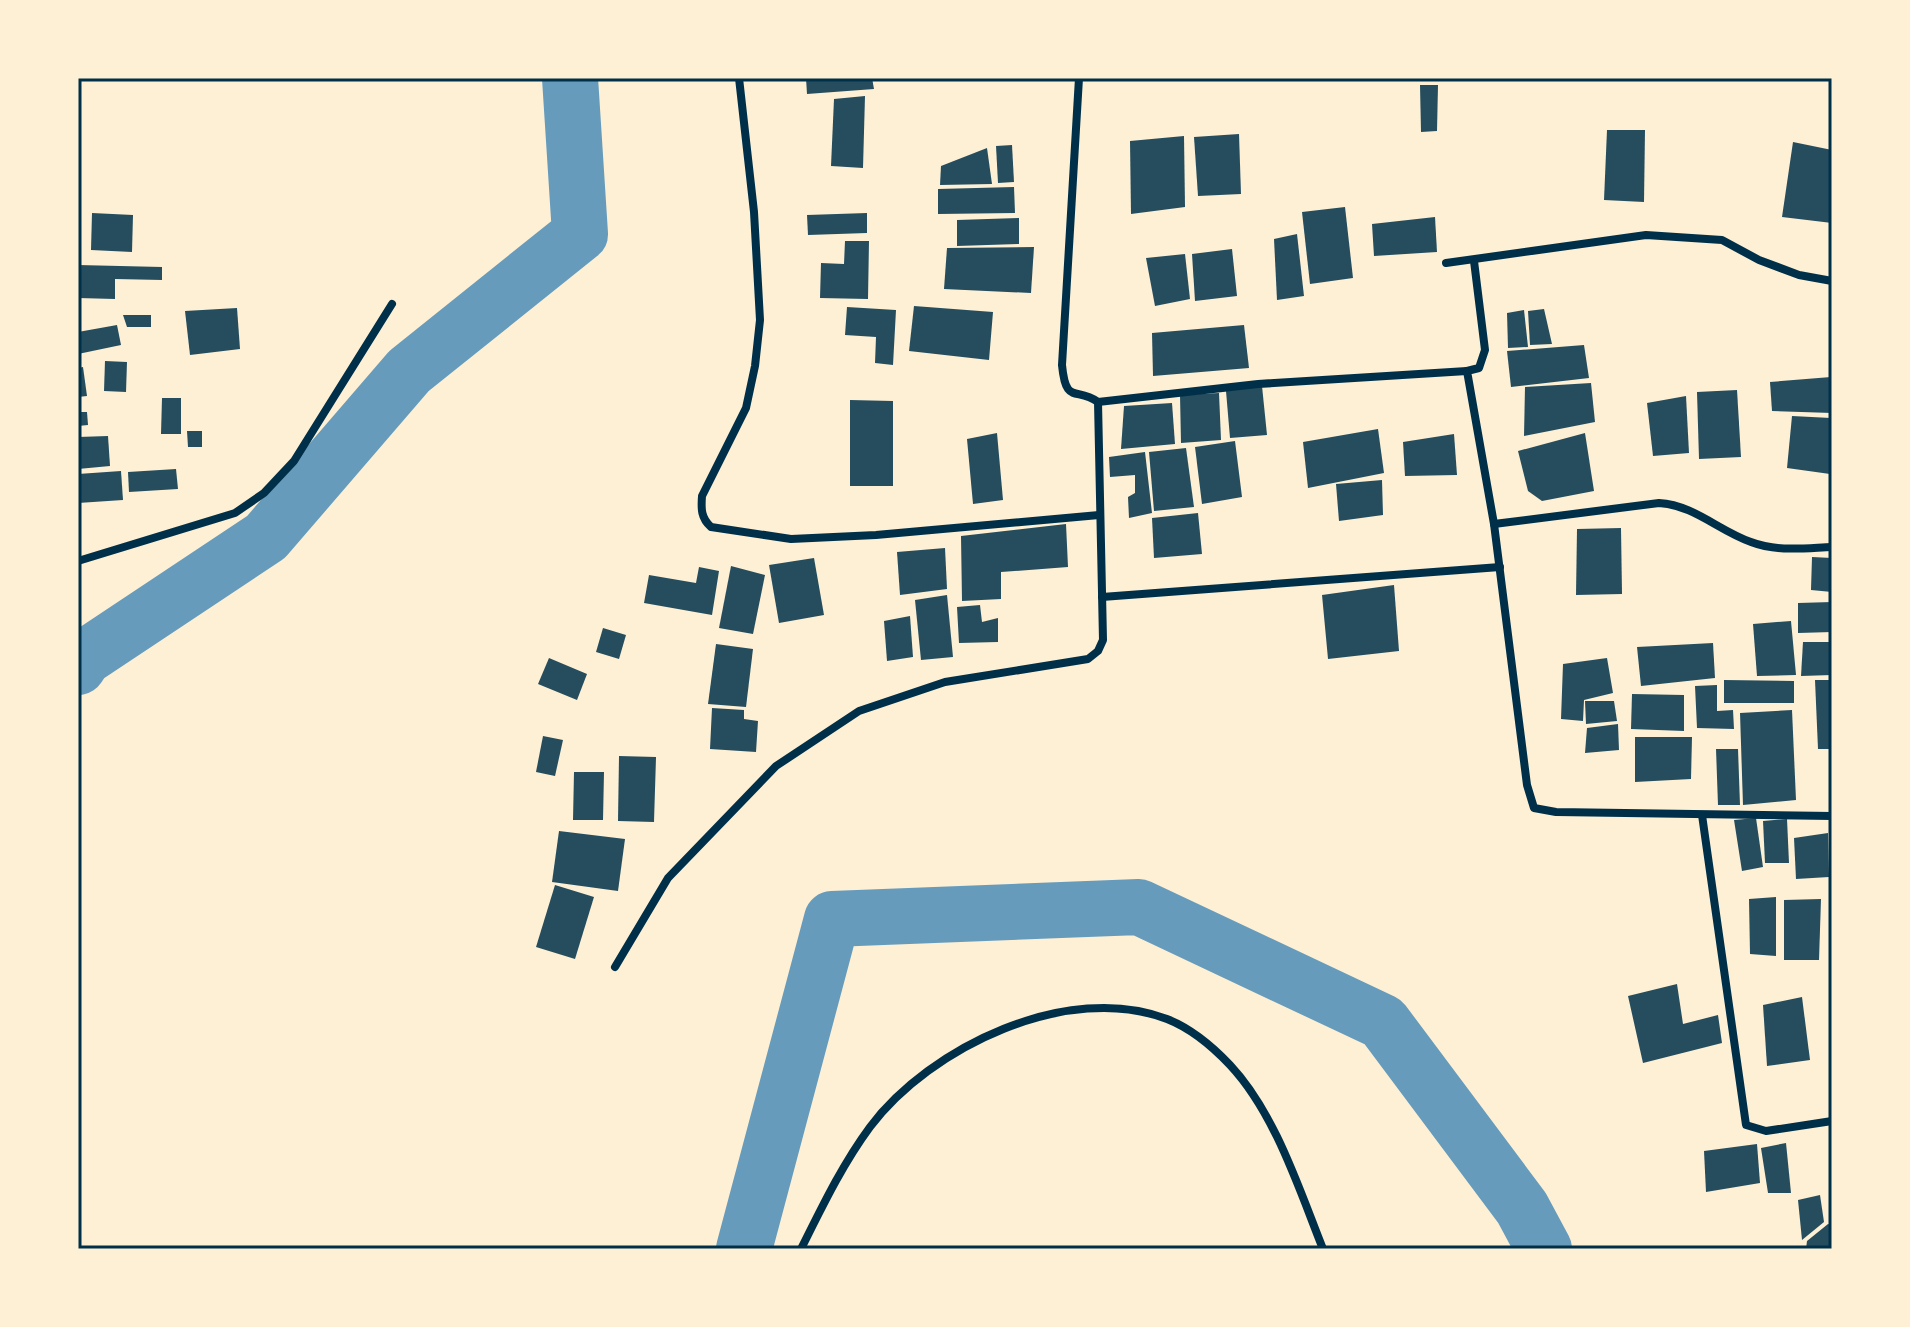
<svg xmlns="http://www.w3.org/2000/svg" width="1910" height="1327" viewBox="0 0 1910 1327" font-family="'IBM Plex Sans',sans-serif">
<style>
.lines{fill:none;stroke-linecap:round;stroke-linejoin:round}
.river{stroke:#669bbc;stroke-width:56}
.building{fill:#264d5e}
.minor{stroke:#003049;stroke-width:8}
.neatline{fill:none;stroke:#003049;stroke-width:3}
</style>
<rect width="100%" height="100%" fill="#fdf0d5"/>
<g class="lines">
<!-- river -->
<g class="river">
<path d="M78,667L84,658L266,537L409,371L580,234L570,78"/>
<path d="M744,1249L832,919L1139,907L1383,1022L1522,1208L1544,1249"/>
</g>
</g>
<!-- building -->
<g class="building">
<path d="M806,78H872L874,89L807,94Z"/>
<path d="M1420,85H1438L1437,131L1421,132Z"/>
<path d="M865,96L863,168L831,166L834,99Z"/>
<path d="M1607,130H1645L1644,202L1604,200Z"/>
<path d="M1239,134L1241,194L1198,196L1194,137Z"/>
<path d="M1184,136L1185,207L1131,214L1130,141Z"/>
<path d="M1793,142L1832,150V223L1782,217Z"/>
<path d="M1012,145L1014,182L998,183L996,146Z"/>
<path d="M987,148L992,184L940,185L941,166Z"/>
<path d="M1014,187L1015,213L938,214V189Z"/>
<path d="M1345,207L1353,278L1310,284L1302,212Z"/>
<path d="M92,213L133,215L132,252L91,250Z"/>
<path d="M867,213V233L808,235L807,215Z"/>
<path d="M1435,217L1437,252L1374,256L1372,224Z"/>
<path d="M1019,218V244L957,246V220Z"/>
<path d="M1297,234L1304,296L1277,300L1274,239Z"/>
<path d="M845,241H869L868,299L820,298L821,263L844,264Z"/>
<path d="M1034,247L1031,293L944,289L947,248Z"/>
<path d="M1232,249L1237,296L1195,301L1192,254Z"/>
<path d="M1185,254L1190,299L1155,306L1146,258Z"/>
<path d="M78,265L162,267V280L115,279V299L78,298Z"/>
<path d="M914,306L993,312L989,360L909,351Z"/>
<path d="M847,307L896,310L893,365L875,363L876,337L845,335Z"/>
<path d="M237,308L240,349L190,355L185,311Z"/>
<path d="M1544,309L1552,344L1530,345L1528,311Z"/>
<path d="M1524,310L1528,347L1508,348L1507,313Z"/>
<path d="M123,315H151V327H127Z"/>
<path d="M117,325L121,345L78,354V332Z"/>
<path d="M1244,325L1249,368L1153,376L1152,333Z"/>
<path d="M1584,345L1589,378L1511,387L1507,351Z"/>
<path d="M105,361L127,362L126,392L104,391Z"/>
<path d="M83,367L87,396L78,397V368Z"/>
<path d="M1831,377L1832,413L1772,411L1770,382Z"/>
<path d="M1591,383L1595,422L1524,436L1525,387Z"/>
<path d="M1262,386L1267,435L1230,438L1226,391Z"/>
<path d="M1737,390L1741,457L1699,459L1697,392Z"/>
<path d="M1219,393L1221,440L1181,443L1180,395Z"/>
<path d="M1686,396L1689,453L1653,456L1647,403Z"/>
<path d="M162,398H181V434H161Z"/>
<path d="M850,400L893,401V486H850Z"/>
<path d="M1172,403L1175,444L1121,449L1124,406Z"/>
<path d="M78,412H87L88,425L78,426Z"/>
<path d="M1792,416L1831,418L1830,474L1787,468Z"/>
<path d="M1378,429L1384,473L1308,488L1303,442Z"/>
<path d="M187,431H202V447H188Z"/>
<path d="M997,433L1003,500L973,504L967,439Z"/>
<path d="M1585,433L1594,491L1542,501L1528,491L1518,451Z"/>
<path d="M1454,434L1457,475L1405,476L1403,442Z"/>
<path d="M108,436L110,466L78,469V437Z"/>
<path d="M1235,441L1242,497L1202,504L1195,447Z"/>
<path d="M1186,448L1194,507L1154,511L1149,452Z"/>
<path d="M1145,452L1152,513L1129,518L1128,497L1135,493V475L1110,477L1109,457Z"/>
<path d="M176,469L178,489L129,492L128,472Z"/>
<path d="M121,471L123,500L78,503V474Z"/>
<path d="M1382,480L1383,515L1339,521L1336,484Z"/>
<path d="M1198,513L1202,554L1154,558L1152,518Z"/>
<path d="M1066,524L1068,567L1001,572V599L962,601L961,536Z"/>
<path d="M1621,528L1622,594L1576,595L1577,529Z"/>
<path d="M945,548L947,589L900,595L897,552Z"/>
<path d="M1812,557L1832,558V592L1811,590Z"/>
<path d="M814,558L824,615L779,623L769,565Z"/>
<path d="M731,566L765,575L753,634L719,628Z"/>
<path d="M699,567L719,571L712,615L644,603L649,575L696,583Z"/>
<path d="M1394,585L1399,651L1328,659L1322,595Z"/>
<path d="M947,595L953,657L921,660L915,600Z"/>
<path d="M1832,602V632L1798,633V603Z"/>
<path d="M980,605L982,622L998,618V642L959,643L957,607Z"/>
<path d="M910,616L913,657L887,661L884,621Z"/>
<path d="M1791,621L1796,675L1757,676L1753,624Z"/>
<path d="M603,628L626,635L619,659L596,652Z"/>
<path d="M1803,642H1832V675L1801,676Z"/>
<path d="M1713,643L1715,678L1641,686L1637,647Z"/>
<path d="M716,644L753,649L746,707L708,704Z"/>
<path d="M549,658L587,674L577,700L538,684Z"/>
<path d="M1607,658L1613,693L1584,700L1583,721L1561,719L1563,664Z"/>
<path d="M1724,680L1794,681V703H1724Z"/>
<path d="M1815,680H1832V749H1818Z"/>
<path d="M1717,685V711L1733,710L1734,729L1697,728L1695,686Z"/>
<path d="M1632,694L1684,695V731L1631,729Z"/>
<path d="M1585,701H1614L1617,721L1586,724Z"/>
<path d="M712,708L744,710V719L758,721L756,752L710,749Z"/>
<path d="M1792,710L1796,800L1743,805L1740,713Z"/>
<path d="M1618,724L1619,750L1585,753L1587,728Z"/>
<path d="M543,736L563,740L555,776L536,772Z"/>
<path d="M1635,737H1692L1691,779L1635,782Z"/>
<path d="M1716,749H1738L1740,805H1718Z"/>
<path d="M619,756L656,757L654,822L618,821Z"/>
<path d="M574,772H604L603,820H573Z"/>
<path d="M1756,818L1763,867L1742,871L1734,820Z"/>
<path d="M1787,819L1789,863H1765L1763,821Z"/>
<path d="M559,831L625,839L618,891L552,882Z"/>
<path d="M1828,833L1829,877L1796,879L1794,838Z"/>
<path d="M555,885L594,897L575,959L536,947Z"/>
<path d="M1776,897V956L1750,954L1749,899Z"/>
<path d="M1821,899L1819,960H1784V900Z"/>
<path d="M1677,984L1683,1024L1718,1015L1722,1043L1643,1063L1628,996Z"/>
<path d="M1802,997L1810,1060L1767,1066L1763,1005Z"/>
<path d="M1786,1143L1791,1193H1768L1761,1148Z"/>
<path d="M1757,1144L1760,1183L1706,1192L1704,1151Z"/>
<path d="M1820,1195L1824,1222L1802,1240L1798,1200Z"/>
<path d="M1828,1224L1832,1225V1249H1806L1807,1241Z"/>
</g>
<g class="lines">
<!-- minor -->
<g class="minor">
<path d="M739,78L754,212L760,320L755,366L746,408L702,496C701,509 701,518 711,527L791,539L876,535L1099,515"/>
<path d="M1474,261L1485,350L1479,368L1467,371L1494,524L1527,785L1534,808L1556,812L1832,816"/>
<path d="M1446,263L1646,235L1722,240L1759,260L1799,275L1832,281"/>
<path d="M1098,402L1258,384L1467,371"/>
<path d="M1494,524L1659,503C1694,505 1719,531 1751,542C1777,552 1805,548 1832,547"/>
<path d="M78,561L235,513L264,493L294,461L392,304"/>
<path d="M1102,597L1500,567"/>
<path d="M1702,815L1746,1125L1766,1131L1832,1121"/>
<path d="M615,967L668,878L776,766L859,711L945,682L1088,659L1098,651L1103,640L1098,402C1076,386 1066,406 1062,365L1079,78"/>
<path d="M801,1249C822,1207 842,1165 870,1127C930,1047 1068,981 1167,1019C1190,1028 1213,1047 1230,1065C1275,1113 1299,1189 1323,1249"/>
</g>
</g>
<!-- border -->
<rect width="1910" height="1327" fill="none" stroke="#fdf0d5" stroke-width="160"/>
<rect x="80" y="80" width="1750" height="1167" class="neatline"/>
</svg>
